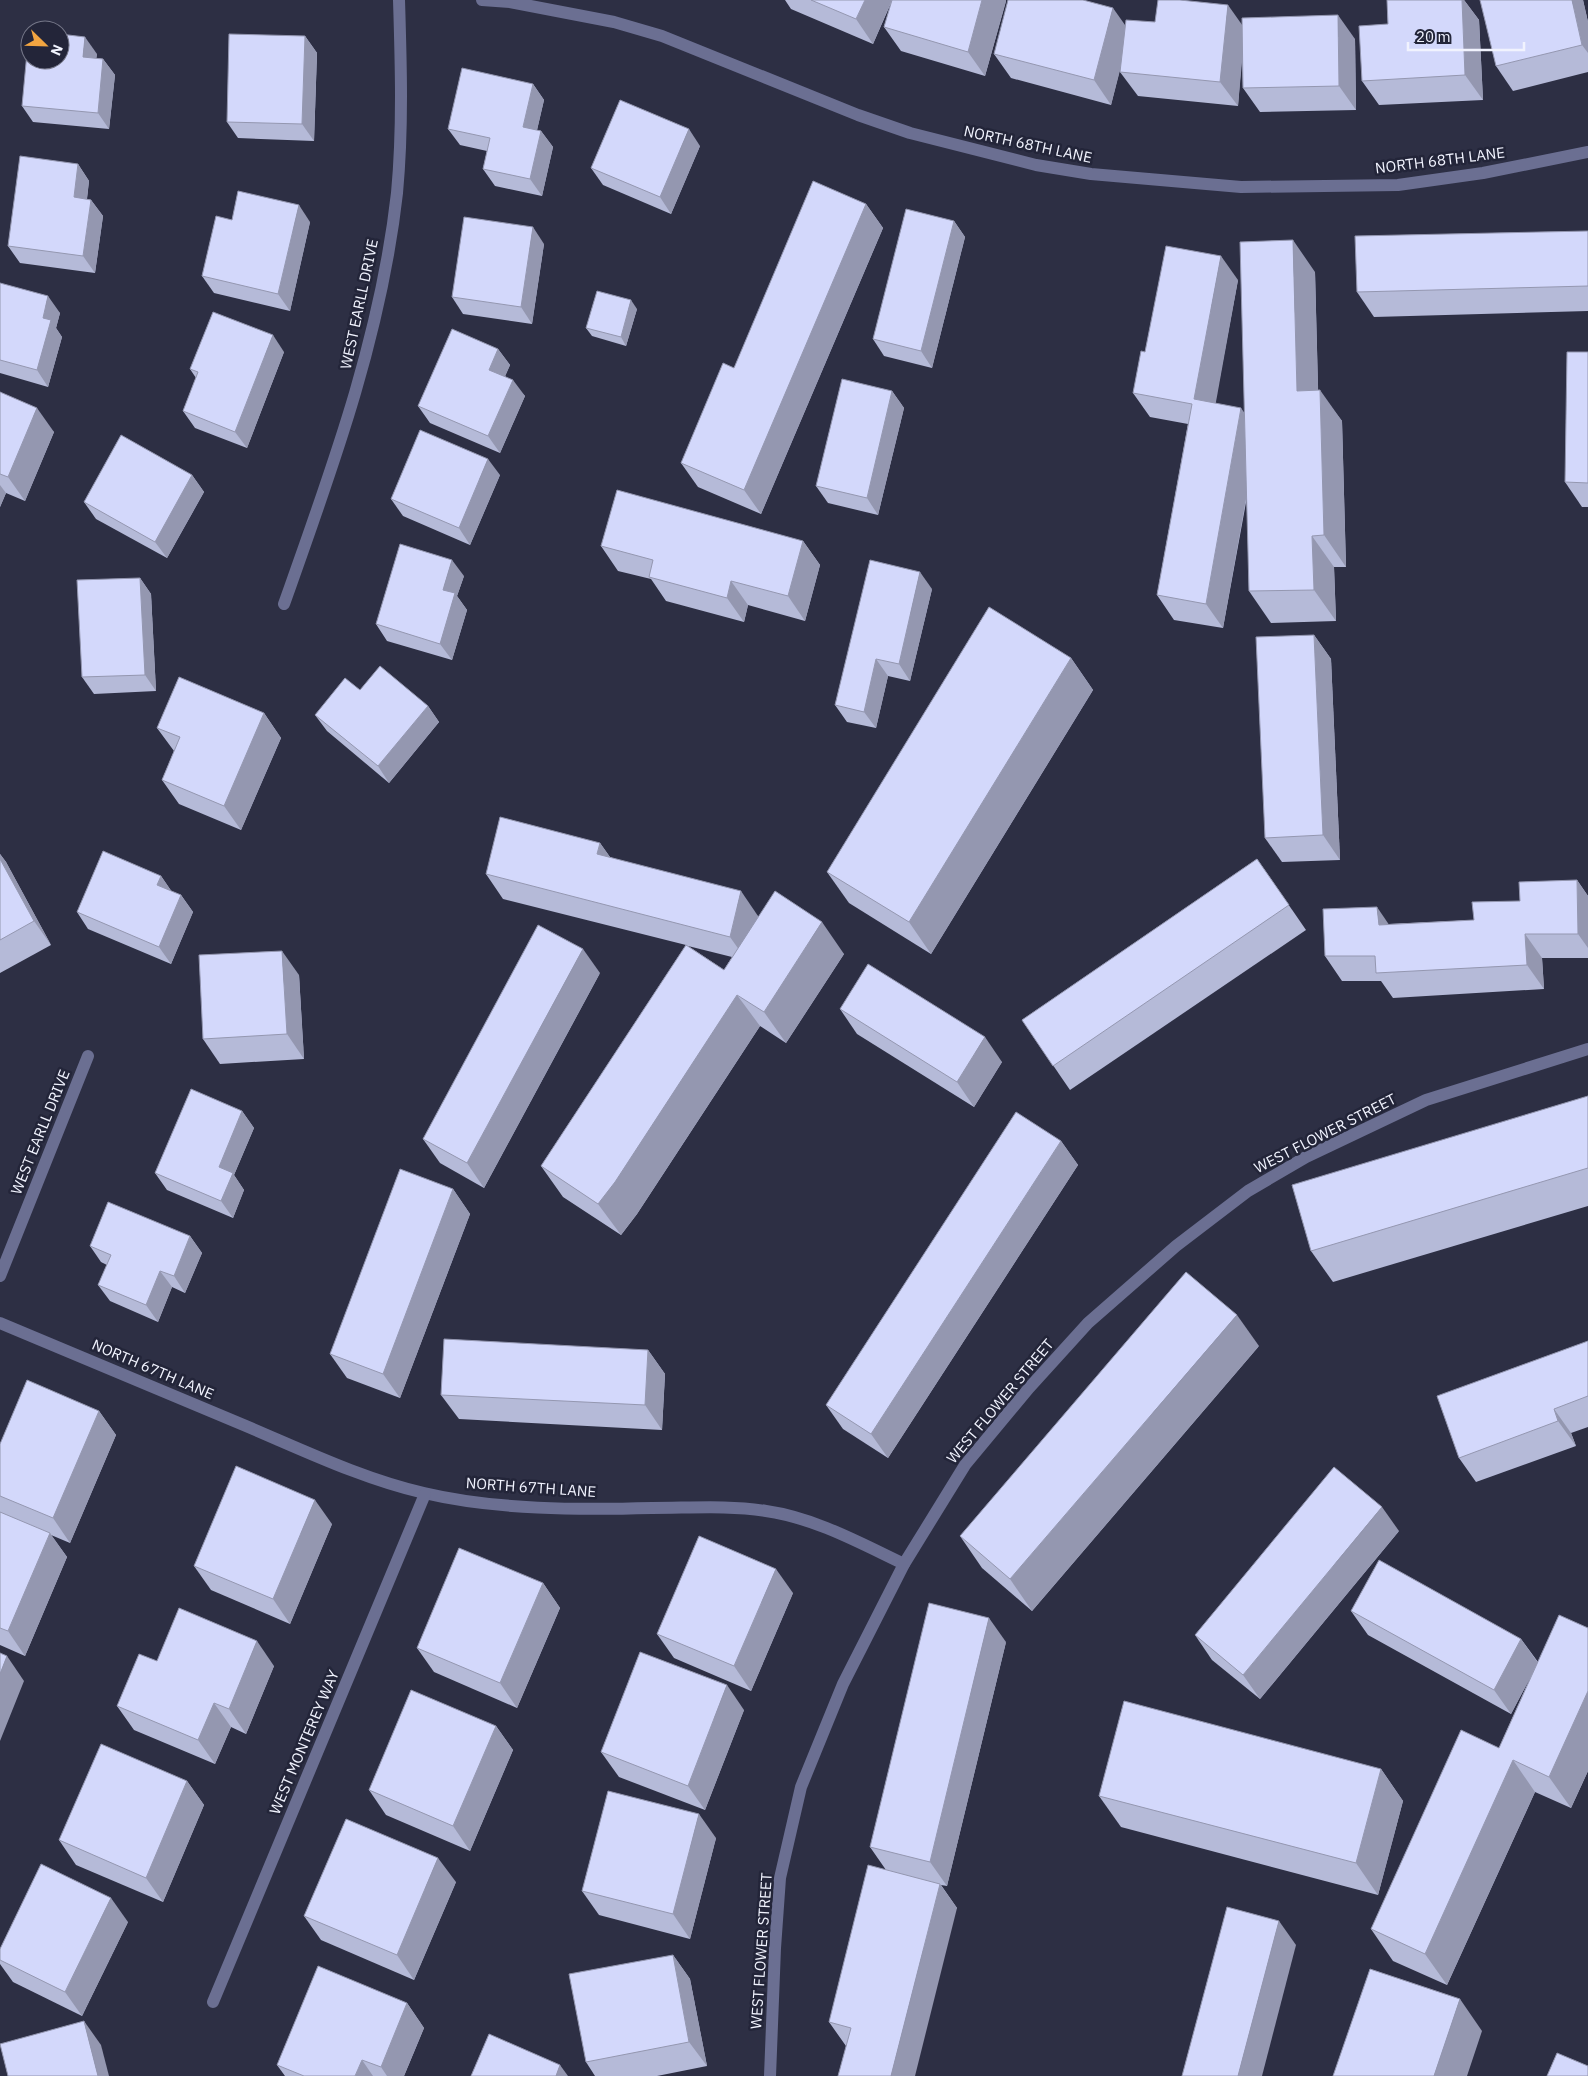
<svg xmlns="http://www.w3.org/2000/svg" width="1588" height="2076" viewBox="0 0 1588 2076" font-family="'IBM Plex Sans',sans-serif">
<style>
.lines{fill:none;stroke-linecap:round;stroke-linejoin:round}
.minor{stroke:#6b6f92;stroke-width:12}
.wall{fill:#b5bad8;fill-rule:evenodd}
.shaded-wall{fill:#9497b0}
.building{fill:#d3d8fb;stroke:#9497b0}
.labels{text-anchor:middle;dominant-baseline:central;stroke-width:5;stroke-linejoin:round;paint-order:stroke}
.street-label{font-size:15px;fill:#f1f3fe;stroke:#232539}
</style>
<rect width="100%" height="100%" fill="#2d2f44"/>
<g class="lines">
<!-- minor -->
<g class="minor">
<path d="M482,0L510,2L614,22L662,36L858,115L910,133L1036,165L1091,174L1241,187L1398,185L1483,173L1588,152"/>
<path d="M284,604C332,469 381,336 397,193C403,129 401,64 399,0"/>
<path d="M0,1276L88,1056"/>
<path d="M0,1323C82,1357 164,1391 246,1426C305,1451 363,1479 424,1493C496,1510 579,1510 652,1508C691,1508 728,1505 766,1511C815,1518 860,1543 904,1564"/>
<path d="M213,2002L425,1494"/>
<path d="M770,2076L775,1948L780,1878L801,1787L843,1684L904,1564L965,1465L1029,1388L1088,1323L1176,1246L1248,1191L1306,1157L1426,1100L1588,1049"/>
</g>
</g>
<!-- wall -->
<g class="wall">
<path d="M785,0H1006V1L985,76L901,51L884,27L891,3L873,44L791,9Z"/>
<path d="M1387,0H1464L1479,20L1483,100L1379,105L1362,81L1388,24Z"/>
<path d="M1583,0L1588,22V72L1513,91L1496,66Z"/>
<path d="M1155,22L1242,25L1355,39L1356,110L1260,112L1243,88L1242,55L1238,106L1138,96L1120,72L1121,65L1111,105L1011,78L994,54L1125,26Z"/>
<path d="M305,36L317,53L314,141L238,138L227,122Z"/>
<path d="M97,54L96,58L103,59L115,75L109,129L33,122L22,106Z"/>
<path d="M533,84L544,100L537,130L541,131L553,147L542,196L495,186L483,169L487,151L460,145L448,129Z"/>
<path d="M700,146L671,214L603,185L591,168Z"/>
<path d="M78,164L89,181L87,199L91,200L103,216L95,273L20,263L8,246Z"/>
<path d="M866,204L883,228L761,514L698,487L681,463L734,368Z"/>
<path d="M954,221L965,237L932,368L884,356L873,339Z"/>
<path d="M310,222L290,311L214,293L202,276Z"/>
<path d="M1588,231V311L1374,317L1357,292Z"/>
<path d="M544,244L532,324L463,314L452,297Z"/>
<path d="M1315,272L1318,390L1342,421L1346,567H1334L1336,621L1271,623L1249,591L1247,497L1223,628L1174,620L1157,595L1188,424L1150,417L1133,393L1238,280L1215,403L1244,413Z"/>
<path d="M0,283L60,313L56,328L62,337L48,387L0,373Z"/>
<path d="M637,309L626,346L592,336L586,328Z"/>
<path d="M498,349L510,365L505,376L525,396L500,453L430,423L418,406Z"/>
<path d="M284,352L247,448L195,428L183,411L196,378L190,369Z"/>
<path d="M1588,352V507H1582L1565,482Z"/>
<path d="M892,391L904,408L878,515L828,503L816,486Z"/>
<path d="M0,392L54,432L25,501L6,493L0,507Z"/>
<path d="M192,475L204,492L167,558L96,519L84,502Z"/>
<path d="M500,475L470,545L403,516L391,499Z"/>
<path d="M803,541L820,565L805,621L748,605L744,622L666,601L651,579L618,571L601,546Z"/>
<path d="M464,576L457,596L467,610L452,660L387,641L376,624Z"/>
<path d="M140,578L151,594L156,691L94,694L82,677Z"/>
<path d="M932,589L910,681L888,676L876,728L847,722L835,705Z"/>
<path d="M1314,635L1331,659L1340,860L1282,862L1265,838Z"/>
<path d="M1071,658L1093,690L931,954L849,903L827,872Z"/>
<path d="M360,690L428,706L439,722L389,783L327,731L315,715Z"/>
<path d="M264,713L281,738L241,830L179,804L162,780L174,751L157,728Z"/>
<path d="M600,843L610,857L758,916V918L844,954L786,1043L760,1026L637,1214L621,1235L563,1197L541,1166L686,945L503,899L486,874ZM688,946L732,957L724,970Z"/>
<path d="M0,854L6,862L51,945L0,973Z"/>
<path d="M1257,859L1306,930L1070,1090L1022,1020Z"/>
<path d="M161,876L172,892L181,895L193,912L171,964L88,929L77,912Z"/>
<path d="M1577,880L1588,896V958H1542L1544,989L1393,998L1381,981H1342L1325,956L1389,924L1474,920L1520,901Z"/>
<path d="M600,973L484,1188L440,1163L423,1139Z"/>
<path d="M299,975L304,1059L220,1064L203,1039Z"/>
<path d="M840,1009L1002,1062L974,1107L857,1034Z"/>
<path d="M1588,1096V1206L1333,1282L1311,1251Z"/>
<path d="M242,1111L254,1128L234,1175L244,1190L233,1218L167,1190L155,1173Z"/>
<path d="M1061,1141L1078,1165L888,1458L843,1429L826,1405Z"/>
<path d="M453,1189L470,1214L400,1398L347,1378L330,1354Z"/>
<path d="M190,1236L202,1253L185,1293L172,1287L158,1322L110,1301L98,1285L107,1265L101,1262L90,1246Z"/>
<path d="M1588,1341V1427L1571,1433L1576,1446L1476,1482L1459,1458Z"/>
<path d="M1259,1346L1032,1611L982,1568L960,1536Z"/>
<path d="M648,1350L665,1374L662,1430L459,1419L441,1395Z"/>
<path d="M99,1411L116,1435L70,1543L51,1535L67,1557L25,1656L0,1645V1444Z"/>
<path d="M332,1524L290,1624L211,1590L194,1566Z"/>
<path d="M1399,1531L1260,1699L1212,1660L1195,1635Z"/>
<path d="M543,1583L560,1608L517,1708L434,1672L417,1648Z"/>
<path d="M793,1593L751,1691L674,1658L657,1634Z"/>
<path d="M1351,1611L1521,1639L1538,1662L1588,1628V1771L1571,1808L1535,1792L1447,1985L1393,1961L1371,1929L1499,1748L1531,1676L1511,1714L1368,1635Z"/>
<path d="M1006,1642L947,1886L941,1885L957,1908L846,2046L829,2022L886,1870L870,1847Z"/>
<path d="M157,1661L274,1666L246,1734L231,1727L215,1764L134,1730L117,1706Z"/>
<path d="M744,1710L705,1810L619,1777L601,1752Z"/>
<path d="M496,1726L513,1750L470,1851L386,1815L369,1790Z"/>
<path d="M1381,1769L1403,1801L1378,1895L1121,1827L1099,1796Z"/>
<path d="M187,1781L204,1805L163,1902L76,1865L59,1840Z"/>
<path d="M716,1838L690,1939L599,1915L582,1891Z"/>
<path d="M456,1882L414,1980L321,1940L304,1916Z"/>
<path d="M128,1922L82,2016L13,1982L0,1964V1949Z"/>
<path d="M673,1955L690,1979L707,2066L657,2076H595L586,2062Z"/>
<path d="M407,2003L424,2028L404,2076H285L277,2065Z"/>
</g>
<!-- shaded-wall -->
<g class="shaded-wall">
<path d="M865,0H892L873,44L856,19Z"/>
<path d="M982,0H1006V1L985,76L968,52Z"/>
<path d="M1462,0H1464L1479,20L1483,100L1465,75Z"/>
<path d="M1572,0H1583L1588,22V53L1582,45Z"/>
<path d="M1228,5L1245,29L1238,106L1220,82Z"/>
<path d="M1113,8L1130,32L1111,105L1094,80Z"/>
<path d="M1338,15L1355,39L1356,110L1339,86Z"/>
<path d="M305,36L317,53L314,141L302,124Z"/>
<path d="M85,37L97,54L95,73L83,57Z"/>
<path d="M103,59L115,75L109,129L98,113Z"/>
<path d="M533,84L544,100L534,143L523,127Z"/>
<path d="M689,129L700,146L671,214L660,197Z"/>
<path d="M541,131L553,147L542,196L530,179Z"/>
<path d="M78,164L89,181L85,214L74,197Z"/>
<path d="M91,200L103,216L95,273L83,256Z"/>
<path d="M866,204L883,228L761,514L744,490Z"/>
<path d="M299,205L310,222L290,311L278,294Z"/>
<path d="M954,221L965,237L932,368L921,351Z"/>
<path d="M533,227L544,244L532,324L521,307Z"/>
<path d="M1293,240L1315,272L1319,422L1297,391Z"/>
<path d="M1221,256L1238,280L1212,424L1194,399Z"/>
<path d="M48,296L60,313L56,328L62,337L48,387L37,370L43,318Z"/>
<path d="M631,300L637,309L626,346L621,337Z"/>
<path d="M273,335L284,352L247,448L235,432Z"/>
<path d="M498,349L510,365L501,386L489,370Z"/>
<path d="M513,380L525,396L500,453L488,436Z"/>
<path d="M1320,390L1342,421L1346,567L1324,535Z"/>
<path d="M892,391L904,408L878,515L867,498Z"/>
<path d="M37,408L54,432L25,501L8,477Z"/>
<path d="M1241,408L1258,432L1223,628L1206,604Z"/>
<path d="M488,459L500,475L470,545L459,528Z"/>
<path d="M192,475L204,492L167,558L155,542Z"/>
<path d="M0,485L6,493L0,507Z"/>
<path d="M1312,536L1334,567L1336,621L1314,590Z"/>
<path d="M803,541L820,565L805,621L788,596Z"/>
<path d="M452,560L464,576L457,596L467,610L452,660L440,644L443,590Z"/>
<path d="M920,572L932,589L910,681L899,664Z"/>
<path d="M140,578L151,594L156,691L145,675Z"/>
<path d="M731,581L748,605L744,622L727,598Z"/>
<path d="M1314,635L1331,659L1340,860L1323,835Z"/>
<path d="M1071,658L1093,690L931,954L909,922Z"/>
<path d="M876,659L888,676L876,728L864,712Z"/>
<path d="M428,706L439,722L389,783L378,766Z"/>
<path d="M264,713L281,738L241,830L224,806Z"/>
<path d="M600,843L617,867L597,854Z"/>
<path d="M0,854L6,862L51,945L34,921L0,859Z"/>
<path d="M161,876L172,892L157,885Z"/>
<path d="M1577,880L1588,896V948L1578,934Z"/>
<path d="M741,891L758,916L747,961L730,937Z"/>
<path d="M181,895L193,912L171,964L159,947Z"/>
<path d="M1377,907L1394,932L1379,925Z"/>
<path d="M822,922L844,954L786,1043L764,1012Z"/>
<path d="M1525,934L1542,958L1544,989L1527,965Z"/>
<path d="M583,949L600,973L484,1188L467,1163Z"/>
<path d="M282,951L299,975L304,1059L287,1034Z"/>
<path d="M737,995L760,1026L637,1214L621,1235L598,1204Z"/>
<path d="M985,1037L1002,1062L974,1107L957,1082Z"/>
<path d="M242,1111L254,1128L234,1175L244,1190L233,1218L221,1201L219,1167Z"/>
<path d="M1061,1141L1078,1165L888,1458L871,1434Z"/>
<path d="M453,1189L470,1214L400,1398L383,1374Z"/>
<path d="M190,1236L202,1253L185,1293L174,1276Z"/>
<path d="M160,1271L172,1287L158,1322L146,1305Z"/>
<path d="M1237,1315L1259,1346L1032,1611L1010,1579Z"/>
<path d="M648,1350L665,1374L662,1430L645,1405Z"/>
<path d="M1554,1409L1571,1433L1576,1446L1558,1421Z"/>
<path d="M99,1411L116,1435L70,1543L53,1518Z"/>
<path d="M315,1500L332,1524L290,1624L273,1599Z"/>
<path d="M1382,1507L1399,1531L1260,1699L1243,1675Z"/>
<path d="M50,1533L67,1557L25,1656L8,1631Z"/>
<path d="M776,1569L793,1593L751,1691L734,1666Z"/>
<path d="M543,1583L560,1608L517,1708L500,1683Z"/>
<path d="M989,1618L1006,1642L947,1886L930,1862Z"/>
<path d="M1521,1639L1538,1663L1511,1714L1494,1690Z"/>
<path d="M257,1641L274,1666L246,1734L229,1709Z"/>
<path d="M7,1656L24,1681L0,1741V1674Z"/>
<path d="M727,1685L744,1710L705,1810L688,1786Z"/>
<path d="M1588,1691V1771L1571,1808L1549,1777Z"/>
<path d="M214,1703L231,1727L215,1764L198,1740Z"/>
<path d="M496,1726L513,1750L470,1851L453,1826Z"/>
<path d="M1513,1760L1535,1792L1447,1985L1425,1954Z"/>
<path d="M1381,1769L1403,1801L1378,1895L1356,1863Z"/>
<path d="M187,1781L204,1805L163,1902L146,1878Z"/>
<path d="M699,1814L716,1838L690,1939L673,1914Z"/>
<path d="M438,1858L456,1882L414,1980L397,1955Z"/>
<path d="M940,1884L957,1908L915,2076H891Z"/>
<path d="M111,1898L128,1922L82,2016L65,1992Z"/>
<path d="M1279,1921L1296,1945L1262,2076H1238Z"/>
<path d="M673,1955L690,1979L707,2066L689,2042Z"/>
<path d="M1460,1999L1482,2031L1467,2076H1434Z"/>
<path d="M407,2003L424,2028L404,2076H387L381,2067Z"/>
<path d="M84,2021L101,2045L109,2076H98Z"/>
<path d="M362,2060L373,2076H355Z"/>
<path d="M560,2065L568,2076H556Z"/>
</g>
<!-- building -->
<g class="building">
<path d="M811,0H865L856,19Z"/>
<path d="M892,0H982L968,52L884,27Z"/>
<path d="M1008,0H1083L1113,8L1094,80L994,54Z"/>
<path d="M1158,0H1180L1228,5L1220,82L1120,72L1126,20L1155,22Z"/>
<path d="M1387,0H1462L1465,75L1362,81L1359,26L1388,24Z"/>
<path d="M1480,0H1572L1582,45L1496,66Z"/>
<path d="M1338,15L1339,86L1243,88L1242,18Z"/>
<path d="M29,31H30V60H60V34L85,37L83,57L103,59L98,113L22,106Z"/>
<path d="M229,34L305,36L302,124L227,122Z"/>
<path d="M462,68L533,84L523,127L541,131L530,179L483,169L490,138L448,129Z"/>
<path d="M620,100L689,129L660,197L591,168Z"/>
<path d="M20,156L78,164L74,197L91,200L83,256L8,246Z"/>
<path d="M813,181L866,204L744,490L681,463L723,363L734,368Z"/>
<path d="M238,191L299,205L278,294L202,276L216,216L232,220Z"/>
<path d="M906,209L954,221L921,351L873,339Z"/>
<path d="M464,217L533,227L521,307L452,297Z"/>
<path d="M1588,231V286L1357,292L1355,236Z"/>
<path d="M1293,240L1297,391L1320,390L1324,535L1312,536L1314,590L1249,591L1240,242Z"/>
<path d="M1166,246L1221,256L1194,399L1241,408L1206,604L1157,595L1192,404L1133,393L1141,351L1145,352Z"/>
<path d="M0,283L48,296L43,318L51,320L37,370L0,360Z"/>
<path d="M597,291L631,300L621,337L586,328Z"/>
<path d="M213,312L273,335L235,432L183,411L198,372L190,369Z"/>
<path d="M452,329L498,349L489,370L513,380L488,436L418,406Z"/>
<path d="M1567,352H1588V483L1565,482Z"/>
<path d="M842,379L892,391L867,498L816,486Z"/>
<path d="M0,392L37,408L8,477L0,474Z"/>
<path d="M420,430L488,459L459,528L391,499Z"/>
<path d="M121,435L192,475L155,542L84,502Z"/>
<path d="M617,490L803,541L788,596L731,581L727,598L649,577L653,560L601,546Z"/>
<path d="M400,544L452,560L443,590L455,593L440,644L376,624Z"/>
<path d="M870,560L920,572L899,664L876,659L864,712L835,705Z"/>
<path d="M140,578L145,675L82,677L77,580Z"/>
<path d="M989,607L1071,658L909,922L827,872Z"/>
<path d="M1314,635L1323,835L1265,838L1256,637Z"/>
<path d="M380,666L428,706L378,766L315,715L345,678L360,690Z"/>
<path d="M179,677L264,713L224,806L162,780L180,737L157,728Z"/>
<path d="M500,817L600,843L597,854L741,891L730,937L486,874Z"/>
<path d="M103,851L161,876L157,885L181,895L159,947L77,912Z"/>
<path d="M0,859L34,921L0,940Z"/>
<path d="M1257,859L1289,905L1053,1066L1022,1020Z"/>
<path d="M1577,880L1578,934H1525L1527,965L1376,973L1375,956H1325L1323,909L1377,907L1379,925L1474,920L1472,902L1520,901L1519,882Z"/>
<path d="M775,891L822,922L764,1012L737,995L615,1182L598,1204L541,1166L686,945L724,970Z"/>
<path d="M538,925L583,949L467,1163L423,1139Z"/>
<path d="M282,951L287,1034L203,1039L199,955Z"/>
<path d="M868,964L985,1037L957,1082L840,1009Z"/>
<path d="M191,1089L242,1111L219,1167L233,1173L221,1201L155,1173Z"/>
<path d="M1588,1096V1168L1311,1251L1292,1185Z"/>
<path d="M1016,1112L1061,1141L871,1434L826,1405Z"/>
<path d="M400,1169L453,1189L383,1374L330,1354Z"/>
<path d="M108,1202L190,1236L174,1276L160,1271L146,1305L98,1285L111,1255L90,1246Z"/>
<path d="M1186,1272L1237,1315L1010,1579L960,1536Z"/>
<path d="M444,1339L648,1350L645,1405L441,1395Z"/>
<path d="M1588,1341V1396L1554,1409L1558,1421L1459,1458L1437,1396Z"/>
<path d="M27,1380L99,1411L53,1518L0,1496V1444Z"/>
<path d="M236,1466L315,1500L273,1599L194,1566Z"/>
<path d="M1334,1467L1382,1507L1243,1675L1195,1635Z"/>
<path d="M0,1512L50,1533L8,1631L0,1628Z"/>
<path d="M699,1536L776,1569L734,1666L657,1634Z"/>
<path d="M459,1548L543,1583L500,1683L417,1648Z"/>
<path d="M1379,1560L1521,1639L1494,1690L1351,1611Z"/>
<path d="M929,1603L989,1618L930,1862L870,1847Z"/>
<path d="M179,1608L257,1641L229,1709L214,1703L198,1740L117,1706L139,1654L157,1661Z"/>
<path d="M1559,1615L1588,1628V1691L1549,1777L1513,1760L1425,1954L1371,1929L1461,1730L1499,1748Z"/>
<path d="M640,1652L727,1685L688,1786L601,1752Z"/>
<path d="M0,1653L7,1656L0,1674Z"/>
<path d="M411,1690L496,1726L453,1826L369,1790Z"/>
<path d="M1124,1701L1381,1769L1356,1863L1099,1796Z"/>
<path d="M101,1744L187,1781L146,1878L59,1840Z"/>
<path d="M608,1791L699,1814L673,1914L582,1891Z"/>
<path d="M346,1819L438,1858L397,1955L304,1916Z"/>
<path d="M41,1864L111,1898L65,1992L0,1960V1949Z"/>
<path d="M868,1865L940,1884L891,2076H838L851,2028L829,2022Z"/>
<path d="M1227,1907L1279,1921L1238,2076H1182Z"/>
<path d="M673,1955L689,2042L586,2062L569,1974Z"/>
<path d="M318,1966L407,2003L381,2067L362,2060L355,2076H304L277,2065Z"/>
<path d="M1370,1969L1460,1999L1434,2076H1333Z"/>
<path d="M84,2021L98,2076H8L0,2044Z"/>
<path d="M489,2034L560,2065L556,2076H471Z"/>
<path d="M1557,2053L1588,2066V2076H1547Z"/>
</g>
<g class="labels">
<!-- street labels -->
<g class="street-label">
<text transform="translate(1028 144) rotate(12)">NORTH 68TH LANE</text>
<text transform="translate(1440 160) rotate(-7)">NORTH 68TH LANE</text>
<text transform="translate(359 304) rotate(-78)">WEST EARLL DRIVE</text>
<text transform="translate(40 1132) rotate(-68)">WEST EARLL DRIVE</text>
<text transform="translate(1325 1133) rotate(-27)">WEST FLOWER STREET</text>
<text transform="translate(153 1369) rotate(23)">NORTH 67TH LANE</text>
<text transform="translate(1000 1401) rotate(-50)">WEST FLOWER STREET</text>
<text transform="translate(531 1487) rotate(4)">NORTH 67TH LANE</text>
<text transform="translate(304 1742) rotate(-67)">WEST MONTEREY WAY</text>
<text transform="translate(761 1951) rotate(-86)">WEST FLOWER STREET</text>
</g>
</g>
<!-- north arrow -->
<g transform="translate(45 45) rotate(113)"><circle r="24" fill="#232539" stroke="#757788"/>
<path d="M0-4L9 19L0 12L-9 19Z" fill="#f2a541"/>
<text y="-8" font-size="14" font-weight="bold" text-anchor="middle" fill="#f1f3fe">N</text>
</g>
<!-- scale -->
<path d="M1408 42v8h116v-8" fill="none" stroke="#f1f3fe" stroke-width="2.5"/>
<text x="1416" y="42" font-size="15" fill="#f1f3fe" stroke="#232539" stroke-width="4" paint-order="stroke">20 m</text>
</svg>
